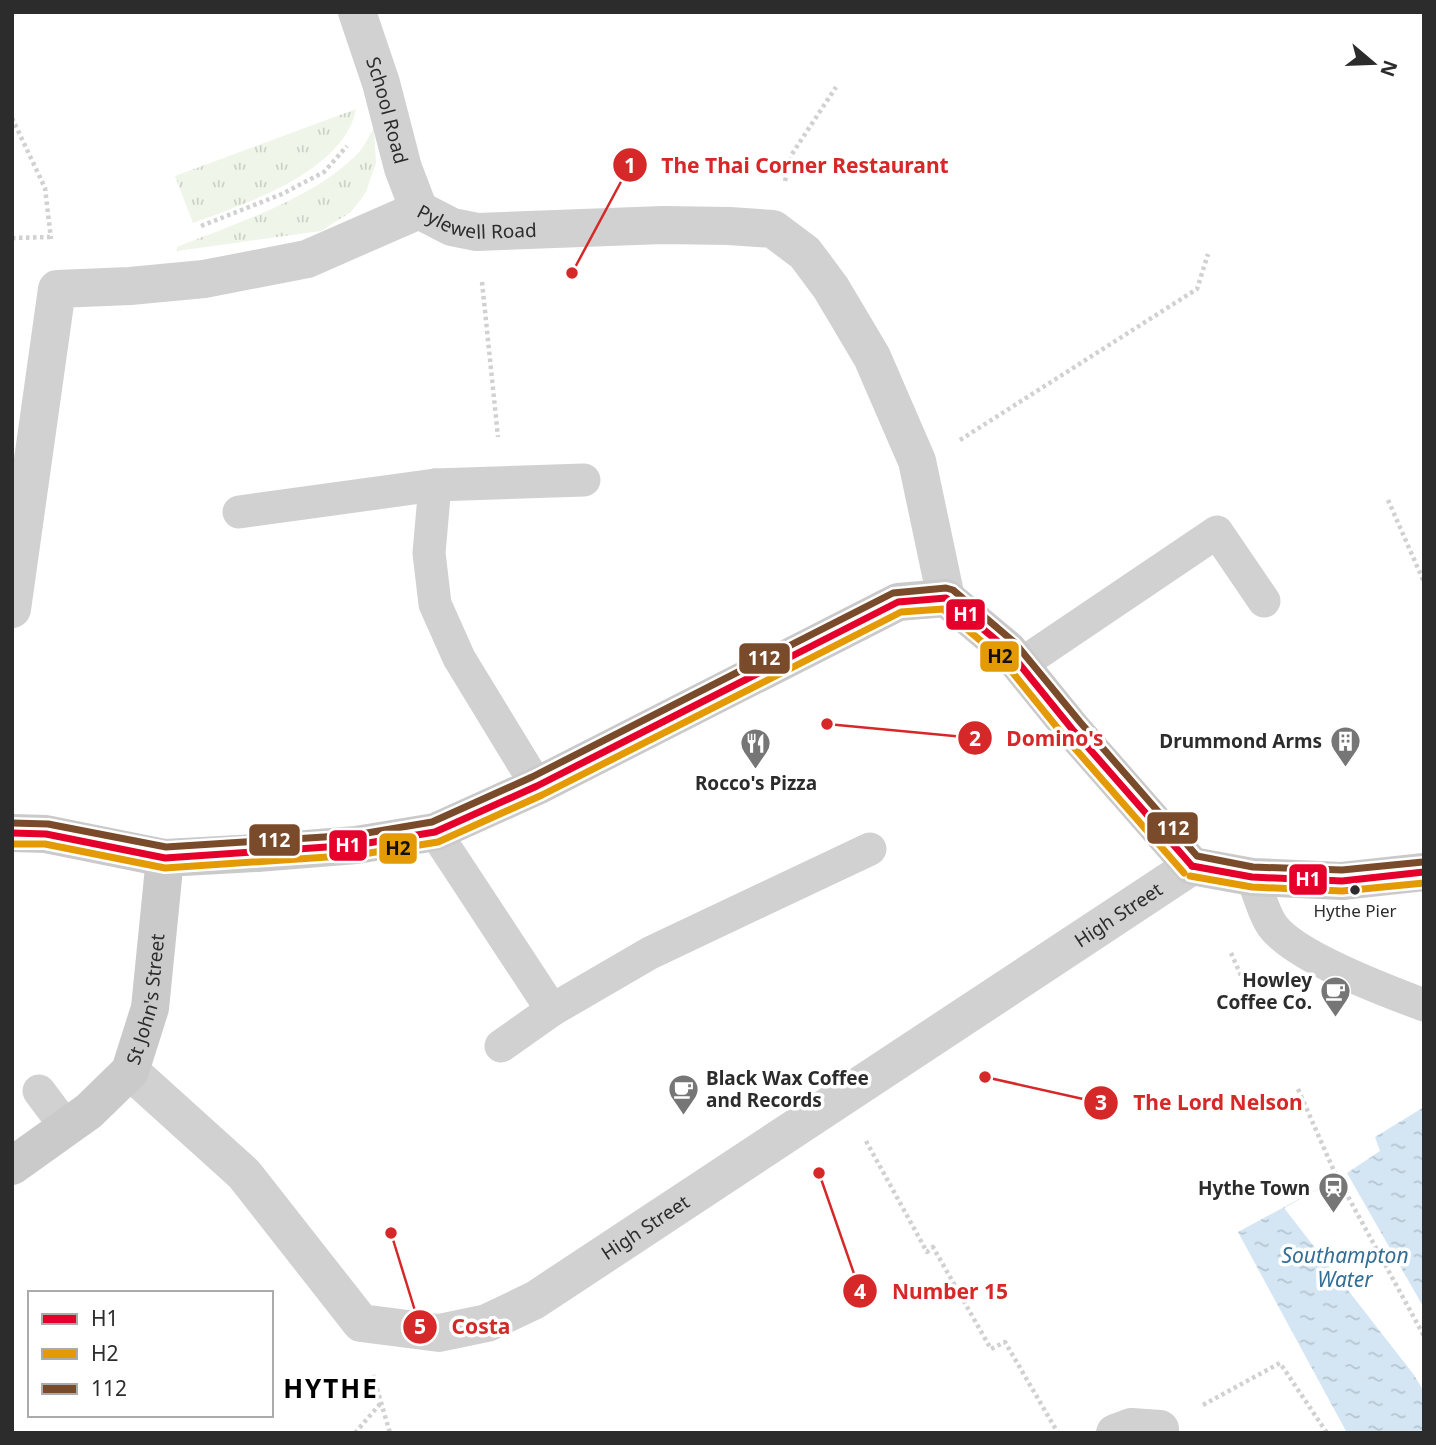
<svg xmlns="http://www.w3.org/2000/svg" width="1436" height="1445" viewBox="0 0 1436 1445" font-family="'Noto Sans',sans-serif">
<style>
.grass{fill:url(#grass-tufts)}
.water{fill:url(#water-ripples)}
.pier{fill:#fff}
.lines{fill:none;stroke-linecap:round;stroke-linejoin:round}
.path{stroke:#d1d1d1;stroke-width:4.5;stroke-dasharray:3.5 3.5;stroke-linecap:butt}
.lane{stroke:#d1d1d1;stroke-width:33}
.street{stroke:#d1d1d1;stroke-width:38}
.secondary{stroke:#cacaca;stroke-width:38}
.bus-1-casing{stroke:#fff;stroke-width:12}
.bus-2-casing{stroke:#fff;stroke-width:12}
.bus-3-casing{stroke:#fff;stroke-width:12}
.bus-1{stroke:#e4002b;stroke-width:7}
.bus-2{stroke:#e39a04;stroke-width:7}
.bus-3{stroke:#7a4b2a;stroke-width:7}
.bus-dot{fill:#2c2c2c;stroke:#fff;stroke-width:2.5}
.labels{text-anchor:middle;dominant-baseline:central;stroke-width:7;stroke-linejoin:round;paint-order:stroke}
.bus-label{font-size:17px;fill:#2c2c2c;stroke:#fff}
.street-label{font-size:19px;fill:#2c2c2c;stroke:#fff}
.poi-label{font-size:19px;font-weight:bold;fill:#2c2c2c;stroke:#fff;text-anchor:end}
.water-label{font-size:21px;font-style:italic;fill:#336e95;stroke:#fff}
.district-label{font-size:26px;font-weight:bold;letter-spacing:2px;fill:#000;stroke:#fff}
.leader{fill:none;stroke:#d62828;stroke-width:2.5}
.callout-dot{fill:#d62828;stroke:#fff;stroke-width:2.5}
.mark-label{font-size:21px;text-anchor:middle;font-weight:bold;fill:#fff}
.callout-label{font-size:21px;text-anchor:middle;font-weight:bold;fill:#d62828;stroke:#fff;stroke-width:7;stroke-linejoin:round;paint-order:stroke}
.line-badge{stroke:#fff;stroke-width:2.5}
.badge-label{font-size:19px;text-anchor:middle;font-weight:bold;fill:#fff}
.pale-badge-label{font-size:19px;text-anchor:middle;font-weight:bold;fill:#111}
</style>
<defs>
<pattern id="grass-tufts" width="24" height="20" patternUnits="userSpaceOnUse" patternTransform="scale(1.75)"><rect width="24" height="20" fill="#eff5e9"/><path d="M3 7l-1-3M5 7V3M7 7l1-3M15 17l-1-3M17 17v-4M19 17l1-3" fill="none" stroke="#cdd2c8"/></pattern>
<pattern id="water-ripples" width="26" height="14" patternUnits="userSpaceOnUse" patternTransform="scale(1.75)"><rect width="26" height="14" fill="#d4e6f3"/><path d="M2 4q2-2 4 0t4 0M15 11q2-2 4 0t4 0" fill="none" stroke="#b6c5d0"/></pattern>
</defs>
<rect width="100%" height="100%" fill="#fff"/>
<!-- grass -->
<g class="grass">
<path d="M356,109C345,171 245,204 193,223L175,176Z"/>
<path d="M374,128L376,163L366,192L351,212L321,231L177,251V247C234,224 317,198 360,151C365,144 370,135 374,128Z"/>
</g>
<!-- water -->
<path class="water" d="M1424,1107V1433H1347L1238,1232L1347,1173L1380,1151L1375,1137Z"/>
<!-- pier -->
<path class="pier" d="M1347,1173L1424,1308V1392L1414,1375L1284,1208Z"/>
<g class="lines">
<!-- path -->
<g class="path">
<path d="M12,118L45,188L51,239"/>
<path d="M785,181L792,154L836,87"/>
<path d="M201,226L282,194L324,172L347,146"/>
<path d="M12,238L50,237"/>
<path d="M482,282L498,437"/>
<path d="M960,440L1197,289L1208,254"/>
<path d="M1388,500L1424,582"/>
<path d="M1231,953L1247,989"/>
<path d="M1298,1089L1334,1171L1424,1336"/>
<path d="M866,1141L927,1252L933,1247L991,1349L1005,1342L1058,1433"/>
<path d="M373,1375L390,1433"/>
<path d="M1203,1405L1280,1363L1327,1433"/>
<path d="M355,1433L380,1404"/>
</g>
<!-- lane -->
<g class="lane">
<path d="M435,485L429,553L435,604L459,658L537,786"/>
<path d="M239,512L435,485L584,480"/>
<path d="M1020,665L1217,532L1264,601"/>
<path d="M435,832L552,1010"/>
<path d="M1252,877C1258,891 1262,908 1270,922C1288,955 1387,991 1424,1005"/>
<path d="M501,1046L552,1010L650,953L870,849"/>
<path d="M39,1091L66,1127"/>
</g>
<!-- street -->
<g class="street">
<path id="s1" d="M357,12L381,83L403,168L419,210"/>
<path id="s2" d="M419,210L452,227L477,232L663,225L729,226L773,229L805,253L831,288L872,357L917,461L946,598"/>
<path d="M12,609L57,289L130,286L204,279L307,259L419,210"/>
<path id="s3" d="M130,1071L244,1174L361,1323L439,1333L487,1323L535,1300L1192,866"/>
<path d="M1115,1433L1131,1427L1160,1429"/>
</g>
<!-- secondary -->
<g class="secondary">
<path d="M12,833L46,834L165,858L257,853L356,845L435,832L537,786L898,602L946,598L1008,650L1072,729L1192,866L1252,877L1342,881L1424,872"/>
<path id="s4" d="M12,1166L89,1111L130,1071L150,1008L165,858"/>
</g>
<defs>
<g id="bus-1">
<path d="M12,833L46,834L165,858L356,845L435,832L537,786L898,602L946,598L1008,650L1072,729L1192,866"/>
<path d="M1192,866L1252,877L1342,881L1424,872"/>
</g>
<g id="bus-2">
<path d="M12,844H45L165,868L357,855L438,842L542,795L901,612L943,609L1000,657L1064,736L1184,873"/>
<path d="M1190,876L1252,887L1342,891L1424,883"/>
</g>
<path id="bus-3" d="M12,823L48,824L166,847L355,835L432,822L532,777L893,593L946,588L953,590L1015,643L1080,722L1197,856L1253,867L1342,870L1423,862"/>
</defs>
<!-- bus-1 casing -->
<use href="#bus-1" class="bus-1-casing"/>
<!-- bus-2 casing -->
<use href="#bus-2" class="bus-2-casing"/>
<!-- bus-3 casing -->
<use href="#bus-3" class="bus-3-casing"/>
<!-- bus-1 -->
<use href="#bus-1" class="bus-1"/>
<!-- bus-2 -->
<use href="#bus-2" class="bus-2"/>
<!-- bus-3 -->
<use href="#bus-3" class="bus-3"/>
</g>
<!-- icons -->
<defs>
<symbol id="building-pin" viewBox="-11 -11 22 30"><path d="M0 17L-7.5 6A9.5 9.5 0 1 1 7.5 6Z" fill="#767676" stroke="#fff"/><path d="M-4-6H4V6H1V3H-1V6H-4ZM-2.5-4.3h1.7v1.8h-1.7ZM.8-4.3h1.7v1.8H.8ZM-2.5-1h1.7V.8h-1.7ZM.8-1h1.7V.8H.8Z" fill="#fff"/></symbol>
<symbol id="restaurant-pin" viewBox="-11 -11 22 30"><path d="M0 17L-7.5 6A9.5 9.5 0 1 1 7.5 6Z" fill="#767676" stroke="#fff"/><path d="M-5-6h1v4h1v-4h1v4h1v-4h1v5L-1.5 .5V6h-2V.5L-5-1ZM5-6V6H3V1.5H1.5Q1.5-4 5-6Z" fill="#fff"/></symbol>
<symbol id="cafe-pin" viewBox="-11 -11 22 30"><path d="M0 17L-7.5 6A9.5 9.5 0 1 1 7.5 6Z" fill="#767676" stroke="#fff"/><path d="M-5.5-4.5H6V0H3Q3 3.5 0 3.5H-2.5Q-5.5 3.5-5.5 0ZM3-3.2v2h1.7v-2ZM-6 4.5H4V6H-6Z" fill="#fff"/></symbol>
<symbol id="station-pin" viewBox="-11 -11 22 30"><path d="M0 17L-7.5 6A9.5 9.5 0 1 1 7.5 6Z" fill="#767676" stroke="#fff"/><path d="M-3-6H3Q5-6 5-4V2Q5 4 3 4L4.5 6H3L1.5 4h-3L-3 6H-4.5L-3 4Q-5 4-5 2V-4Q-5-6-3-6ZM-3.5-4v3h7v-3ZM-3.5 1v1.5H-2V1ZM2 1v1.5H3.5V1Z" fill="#fff"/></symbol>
</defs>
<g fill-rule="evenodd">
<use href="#building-pin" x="1328" y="724" width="35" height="47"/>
<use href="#restaurant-pin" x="738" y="726" width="35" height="47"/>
<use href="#cafe-pin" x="1318" y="974" width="35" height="47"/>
<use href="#cafe-pin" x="666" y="1072" width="35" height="47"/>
<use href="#station-pin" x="1316" y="1170" width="35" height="47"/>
</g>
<!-- markers -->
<circle class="bus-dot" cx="1355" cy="890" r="6"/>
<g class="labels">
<!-- bus labels -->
<g class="bus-label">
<text x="1355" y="910">Hythe Pier</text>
</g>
<!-- street labels -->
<g class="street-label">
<text stroke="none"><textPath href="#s1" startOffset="103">School Road</textPath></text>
<text stroke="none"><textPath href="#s2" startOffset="61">Pylewell Road</textPath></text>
<text stroke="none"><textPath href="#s3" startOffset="1223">High Street</textPath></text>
<text stroke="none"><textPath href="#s4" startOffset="226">St John's Street</textPath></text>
<text stroke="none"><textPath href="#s3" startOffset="656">High Street</textPath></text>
</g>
<!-- poi labels -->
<g class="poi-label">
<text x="1322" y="741">Drummond Arms</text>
<text x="756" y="783" text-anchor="middle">Rocco's Pizza</text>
<text x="1312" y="980">Howley<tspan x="1312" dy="22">Coffee Co.</tspan></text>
<text x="706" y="1078" text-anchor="start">Black Wax Coffee<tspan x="706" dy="22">and Records</tspan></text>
<text x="1310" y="1188">Hythe Town</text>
</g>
<!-- water labels -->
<g class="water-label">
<text x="1345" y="1255">Southampton<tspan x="1345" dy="24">Water</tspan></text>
</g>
<!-- district labels -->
<g class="district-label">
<text x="331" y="1388">HYTHE</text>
</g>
</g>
<!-- callouts -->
<path class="leader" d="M572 273L630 165M827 724L975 738M985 1077L1101 1103M819 1173L860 1291M391 1233L420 1327"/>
<g class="callout-dot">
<circle cx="572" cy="273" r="7"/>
<circle cx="827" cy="724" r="7"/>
<circle cx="985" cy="1077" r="7"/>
<circle cx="819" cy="1173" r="7"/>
<circle cx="391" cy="1233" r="7"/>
<circle cx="630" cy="165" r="18"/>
<circle cx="975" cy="738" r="18"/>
<circle cx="1101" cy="1103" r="18"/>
<circle cx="860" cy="1291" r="18"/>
<circle cx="420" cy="1327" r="18"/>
</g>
<g class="mark-label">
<text x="630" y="173">1</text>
<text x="975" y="746">2</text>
<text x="1101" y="1110">3</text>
<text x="860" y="1299">4</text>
<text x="420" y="1334">5</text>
</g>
<g class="callout-label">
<text x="805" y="173">The Thai Corner Restaurant</text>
<text x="1055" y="746">Domino's</text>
<text x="1218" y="1110">The Lord Nelson</text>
<text x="950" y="1299">Number 15</text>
<text x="481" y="1334">Costa</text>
</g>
<g class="line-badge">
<rect x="945" y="598" width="41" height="33" rx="7" fill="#e4002b"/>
<rect x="979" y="640" width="41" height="33" rx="7" fill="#e39a04"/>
<rect x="738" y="642" width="53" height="33" rx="7" fill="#7a4b2a"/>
<rect x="1146" y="811" width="53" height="34" rx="7" fill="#7a4b2a"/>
<rect x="248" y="823" width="53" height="34" rx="7" fill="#7a4b2a"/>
<rect x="328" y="829" width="40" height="33" rx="7" fill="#e4002b"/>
<rect x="378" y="832" width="40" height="33" rx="7" fill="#e39a04"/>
<rect x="1288" y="863" width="40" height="33" rx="7" fill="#e4002b"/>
</g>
<g class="badge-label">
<text x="966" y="621">H1</text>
<text x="764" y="665">112</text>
<text x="1173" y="835">112</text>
<text x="274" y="847">112</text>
<text x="348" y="852">H1</text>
<text x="1308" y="886">H1</text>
</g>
<g class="pale-badge-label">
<text x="1000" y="663">H2</text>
<text x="398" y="855">H2</text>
</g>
<!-- border -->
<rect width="1436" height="1445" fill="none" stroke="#2c2c2c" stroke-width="28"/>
<!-- legend -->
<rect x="28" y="1291" width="245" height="126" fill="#ffffff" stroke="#ababab" stroke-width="2"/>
<rect x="42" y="1314" width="35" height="10" fill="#e4002b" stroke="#ababab" stroke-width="2"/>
<text x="91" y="1326" font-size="21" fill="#2c2c2c">H1</text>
<rect x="42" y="1349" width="35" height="10" fill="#e39a04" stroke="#ababab" stroke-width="2"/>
<text x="91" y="1361" font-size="21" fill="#2c2c2c">H2</text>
<rect x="42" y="1384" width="35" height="10" fill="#7a4b2a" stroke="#ababab" stroke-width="2"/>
<text x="91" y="1396" font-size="21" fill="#2c2c2c">112</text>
<!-- north arrow -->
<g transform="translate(1373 63) rotate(109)" stroke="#ffffff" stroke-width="5" paint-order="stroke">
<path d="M0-5L12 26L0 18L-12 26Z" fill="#2c2c2c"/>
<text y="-10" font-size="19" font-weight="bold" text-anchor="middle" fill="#2c2c2c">N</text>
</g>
</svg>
